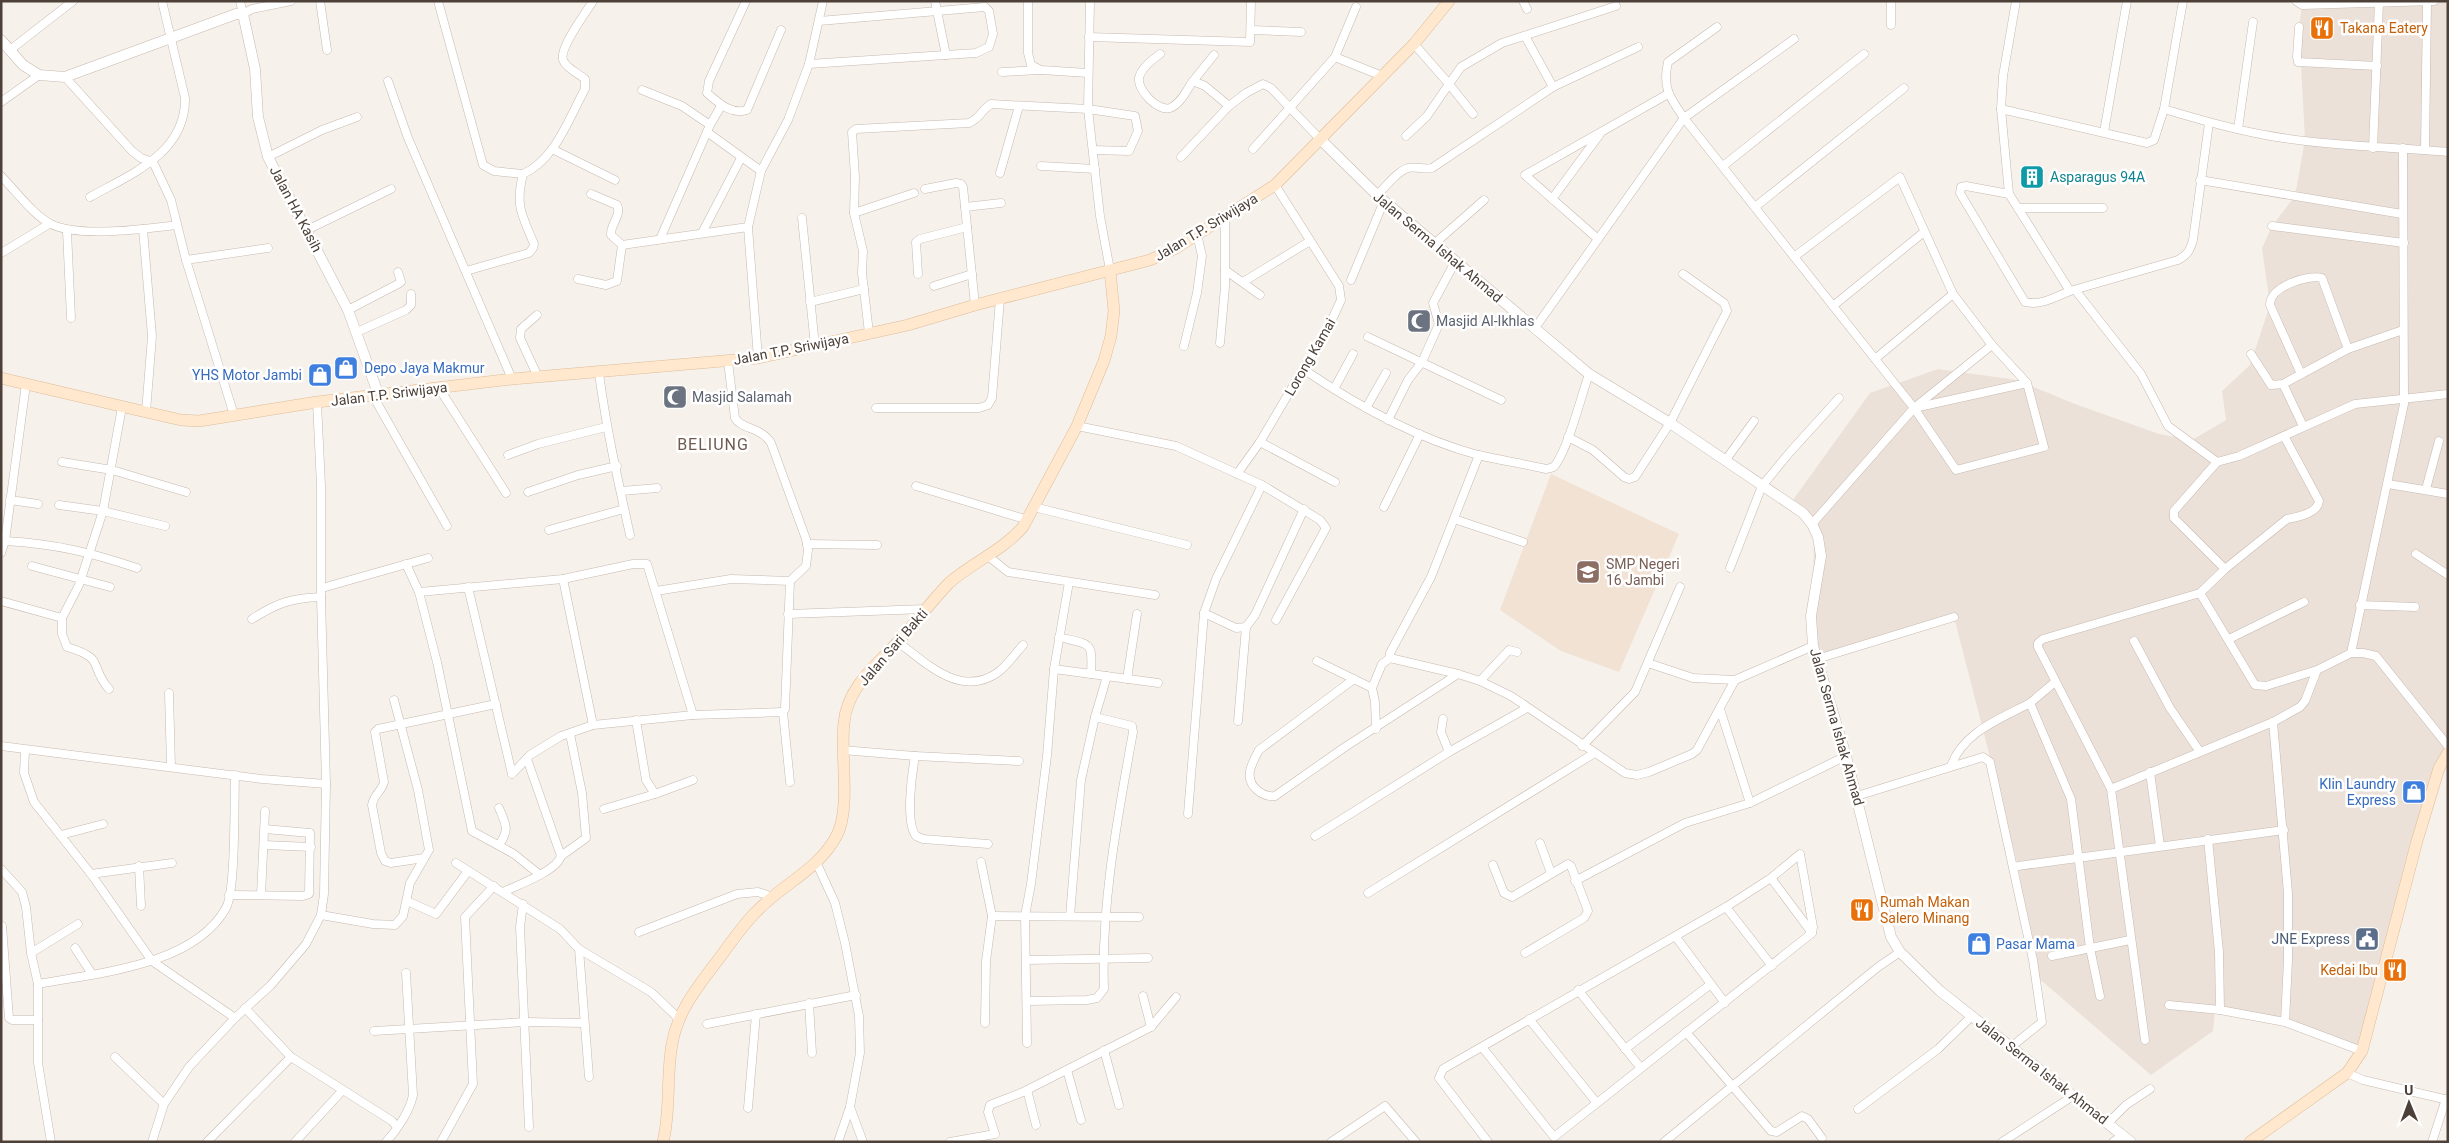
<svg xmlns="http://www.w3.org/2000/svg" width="2449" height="1143" viewBox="0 0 2449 1143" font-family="Roboto,sans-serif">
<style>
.residential{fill:#ebe1d9}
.education{fill:#f1e2d4}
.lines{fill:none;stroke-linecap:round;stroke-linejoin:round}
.minor-casing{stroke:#c6b9af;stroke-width:9}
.tertiary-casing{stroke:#c6b9af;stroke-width:11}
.secondary-casing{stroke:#debc99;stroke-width:12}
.minor{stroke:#fff;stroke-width:8}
.tertiary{stroke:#fff;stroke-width:10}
.secondary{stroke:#ffe8cd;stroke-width:11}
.labels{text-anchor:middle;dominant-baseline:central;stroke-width:5;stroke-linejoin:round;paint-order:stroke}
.food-label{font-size:14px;fill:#c56008;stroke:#fff;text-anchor:start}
.culture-label{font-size:14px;fill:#0d838f;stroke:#fff;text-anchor:start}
.street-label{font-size:14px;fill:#4c4038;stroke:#fff}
.worship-label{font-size:14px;fill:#5b616d;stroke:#fff;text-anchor:start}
.shop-label{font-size:14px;fill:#366cbe;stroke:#fff;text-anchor:start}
.education-label{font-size:14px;fill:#785e54;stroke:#fff;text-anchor:start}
.service-label{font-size:14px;fill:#4e5e75;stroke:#fff;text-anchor:end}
.quarter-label{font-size:16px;letter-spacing:1px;fill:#705b4e;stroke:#fff}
</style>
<rect width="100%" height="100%" fill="#f7f1eb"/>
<!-- residential -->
<path class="residential" d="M2296,1H2448V758L2435,780L2362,1051L2285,1022L2215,1010L2213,1031L2151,1075L2035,975L2018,866L1954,617L1817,659L1813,598L1814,539L1810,527L1790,504L1870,393L1938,369L2017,380L2075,404L2159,434L2192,440L2226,420L2222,391L2250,365L2270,305L2262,248L2272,226L2295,196L2305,140L2299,27L2302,5Z"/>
<!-- education -->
<path class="education" d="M1551,474L1679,534L1619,672L1561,651L1500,610Z"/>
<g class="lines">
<defs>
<g id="minor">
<path d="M240,1L243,14L252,9L291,1"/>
<path d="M320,1L327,50"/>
<path d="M438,1L483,165L494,171L523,174"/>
<path d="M746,1L709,81L707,93C719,103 731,115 747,110L781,30"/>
<path d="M935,1L946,55"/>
<path d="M1028,1V53L1031,65L1041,70L1088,73"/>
<path d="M1090,1L1088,109L1100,216L1110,270"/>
<path d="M1523,1L1527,9"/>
<path d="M1891,1V25"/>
<path d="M2016,1L2003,76L2001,109L2009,194L2070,291L2178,260C2187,255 2190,251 2193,240L2209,123"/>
<path d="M2183,1L2164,109C2197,119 2231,129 2265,135C2325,146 2387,147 2448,152"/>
<path d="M2296,1L2302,5L2434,1"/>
<path d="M2299,27L2297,57L2298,62L2377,66"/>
<path d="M1251,30L1301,32"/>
<path d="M1525,36L1553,87"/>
<path d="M1089,37L1250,42L1251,1"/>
<path d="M1794,39L1684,118L1914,408L1812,524"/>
<path d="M1414,44L1449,84L1461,67L1502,43L1616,6"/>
<path d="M10,50L73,1"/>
<path d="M1160,54C1152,60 1141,68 1139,78C1137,90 1158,112 1170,108C1181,104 1187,89 1193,81L1205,86L1229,106L1246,93L1263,84L1271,88L1321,140"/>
<path d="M1335,57L1382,76"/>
<path d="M809,64L976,53L989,47L993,34L989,11L985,7L819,21"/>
<path d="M1002,72L1040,70"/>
<path d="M65,77L132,151L141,158L153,162L171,200L186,260L234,415"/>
<path d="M388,81L408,138L512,379"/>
<path d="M1193,81L1214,55"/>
<path d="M642,90L682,106L710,125"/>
<path d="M1,102L39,75"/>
<path d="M2001,109L2147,143L2154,140L2164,109"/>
<path d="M2238,129L2253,22"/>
<path d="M707,132L761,171"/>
<path d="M2104,132L2127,1"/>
<path d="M1406,136L1427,116L1449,84L1473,114"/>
<path d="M2373,148L2379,2"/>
<path d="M2403,148L2404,404L2351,653H2363L2376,656L2448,746"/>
<path d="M552,149L615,180"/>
<path d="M1253,149L1335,57L1356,7"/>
<path d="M2425,150L2427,1"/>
<path d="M268,157L322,130L357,117"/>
<path d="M1181,157L1229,106"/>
<path d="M1041,166L1095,169"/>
<path d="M1723,166L1864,54"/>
<path d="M1000,173L1019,106"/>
<path d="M1,176C15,190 34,216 51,224C78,238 146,229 177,225"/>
<path d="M2200,180L2402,214"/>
<path d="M925,189L956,183L961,184L963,187L975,305"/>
<path d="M591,194L617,205C622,216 610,224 611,235L622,245L748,227"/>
<path d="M2009,194L1966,186L1961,187L1960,193L2025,302C2040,306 2056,297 2070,291"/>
<path d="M1377,195C1385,188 1397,171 1408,168C1416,166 1424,170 1432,168L1553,87L1638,47"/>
<path d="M90,197C131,174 186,153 185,98L162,1"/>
<path d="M1552,199L1600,134"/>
<path d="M965,207L1001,203"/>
<path d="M1755,207L1904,88"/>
<path d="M2018,208H2103"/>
<path d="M854,213L914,193"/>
<path d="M802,218L815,346"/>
<path d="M2272,226L2404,243"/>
<path d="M143,229L152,336L146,412"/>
<path d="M307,230L391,189"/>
<path d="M67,231L71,318"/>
<path d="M702,233L741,158"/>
<path d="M660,239L710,125L721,106"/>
<path d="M1598,239L1525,175L1668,94"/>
<path d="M1434,244L1484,200"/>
<path d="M3,252L49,224"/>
<path d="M1794,257L1900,177L1953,294L1992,345L2027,383L1914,408"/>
<path d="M186,260L268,248"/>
<path d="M1225,270L1260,295"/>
<path d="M466,271L529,253L533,248L534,244C522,215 515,206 523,174C555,160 569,118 585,89V79C579,74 568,69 564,62C556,51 586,13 593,1"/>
<path d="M918,274L916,242L920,239L967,227"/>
<path d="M578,279L606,285L617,281L622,245"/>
<path d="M1351,280L1384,201"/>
<path d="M1243,282L1310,241"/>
<path d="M934,286L972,274"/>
<path d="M2076,291L2141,374L2168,426L2217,462L2239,456L2355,404L2448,394"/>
<path d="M810,302L864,289"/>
<path d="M1833,306L1924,232"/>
<path d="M348,310L398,284L401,282L398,272"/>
<path d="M537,315L521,329L520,338L538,377"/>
<path d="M1535,328L1684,118C1670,98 1662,88 1668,62L1717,27"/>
<path d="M357,332L406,310L411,305V294"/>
<path d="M869,333L862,273L863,251L854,213L855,177L852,132L856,129L969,123C981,118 981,110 991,104L1088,109L1135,116L1138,131L1129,151L1093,150"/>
<path d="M1368,337L1501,400"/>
<path d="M1220,343L1225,287V217"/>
<path d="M1992,345L1914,408L1956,470L2044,447L2027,383"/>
<path d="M1184,346L1197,293L1202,256L1197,234"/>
<path d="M2251,354L2271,385L2283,384L2348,349L2403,330"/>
<path d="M758,358L748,227L761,171L788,120L809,64L823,1"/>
<path d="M1875,359L1953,294"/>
<path d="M1303,369C1356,405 1415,438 1478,455C1500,460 1524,464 1546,469C1551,468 1554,468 1556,464C1569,445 1581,397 1589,374"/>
<path d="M599,373C606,427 618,481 630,535"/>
<path d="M2301,374L2270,305C2269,287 2308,274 2322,278L2348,349"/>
<path d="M2283,384L2303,426"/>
<path d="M439,388L506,493"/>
<path d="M1334,389L1353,354"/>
<path d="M373,396L447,526"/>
<path d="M876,408H979L988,405L992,398L1000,299"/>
<path d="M1366,408L1386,373"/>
<path d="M1388,420L1408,380L1422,362L1439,324L1433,303L1455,262"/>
<path d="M1077,426L1176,446L1262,485L1320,520L1326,528L1276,620"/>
<path d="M1568,437L1593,450L1624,477L1629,479L1635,477L1670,423L1727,311L1724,303L1683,274"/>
<path d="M1260,442L1335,482"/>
<path d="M508,455L538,444L606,427"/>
<path d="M1725,461L1754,421"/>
<path d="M62,462L112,470L186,492"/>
<path d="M2217,462L2174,511V518L2225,569"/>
<path d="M1237,474L1260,442L1303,369L1324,337L1341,300L1339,286L1275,185"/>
<path d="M2388,484L2448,494"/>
<path d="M916,486L1028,520"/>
<path d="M2426,489L2439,441"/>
<path d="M622,491L657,488"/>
<path d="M528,492L578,475L617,466"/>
<path d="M10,500L38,504"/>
<path d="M59,505L103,511L165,526"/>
<path d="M1034,507L1187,545"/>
<path d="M1384,507L1420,434"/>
<path d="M1454,519L1523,542"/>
<path d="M549,530L624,509"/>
<path d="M5,541C56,544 89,552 137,568"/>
<path d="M807,544L877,545"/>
<path d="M1,553L5,541L26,384"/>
<path d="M2416,554L2448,575"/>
<path d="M988,556L1008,572L1155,595"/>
<path d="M406,564L419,592L437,662L472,831L514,854L540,875"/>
<path d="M32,566L110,587"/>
<path d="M1730,568L1762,486L1790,452L1839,398"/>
<path d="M563,579L593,725"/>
<path d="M468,587L512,774"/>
<path d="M322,588L428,558"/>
<path d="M656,591L731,579L790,581L806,566L808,550L806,539L771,443C760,426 742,430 735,418L728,362"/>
<path d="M419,592L563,579L633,564H647L693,715"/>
<path d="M2200,593L2225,569L2287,519C2298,517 2318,513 2319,501L2284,436"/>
<path d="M1,601L62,618"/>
<path d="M2360,605L2415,607"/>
<path d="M1204,613L1236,628L1246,627L1255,615L1304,509"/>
<path d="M788,614L926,609"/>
<path d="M252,619C277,603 291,598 321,597"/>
<path d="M1059,637C1090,645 1093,640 1091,674"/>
<path d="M2229,639L2304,602"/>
<path d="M2134,641L2170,708L2200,752"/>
<path d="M898,642C926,663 960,698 997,673C1007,666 1015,654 1023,645"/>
<path d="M1390,658L1458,674L1480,681L1511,696L1625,773L1637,775L1649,772L1692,754L1697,750L1735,680"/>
<path d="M1817,659L1954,617"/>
<path d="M1317,661L1372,688"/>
<path d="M1648,663L1693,678L1735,680L1813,646"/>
<path d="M1054,669L1158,683"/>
<path d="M2317,670L2266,686L2255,685L2200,593L2043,639L2038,643V647L2111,789L2273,722L2300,707L2305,701L2317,670L2351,653"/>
<path d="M1127,679L1137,614"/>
<path d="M1354,679L1259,750C1252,763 1243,778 1257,790C1263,795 1268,797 1275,796L1345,747L1458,674"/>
<path d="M1480,681L1509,650L1517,652"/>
<path d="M2055,682L2030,703L2071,799L2090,948L2100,996"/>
<path d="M109,689C88,665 107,659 67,647L62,634V618L79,585L103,511L122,407"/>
<path d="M169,693L171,767"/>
<path d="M1720,709L1750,803"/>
<path d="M1443,719L1441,732L1449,752"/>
<path d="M636,720L646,780L655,794L693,780"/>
<path d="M1238,721L1246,627"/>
<path d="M2273,722L2288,893V960L2285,1022"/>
<path d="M1376,729L1375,702L1372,688L1382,664L1390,658V653L1431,577L1479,455"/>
<path d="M1,746L262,779L326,784"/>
<path d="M1582,746L1635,692L1680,587"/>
<path d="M25,750L24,773L34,802L91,874L152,961L235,1018"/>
<path d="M842,750L915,756C912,773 905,822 916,836L923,839L988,844"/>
<path d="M915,756L1019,761"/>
<path d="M1951,766C1963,732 2000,719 2030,703"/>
<path d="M2150,772L2160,846"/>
<path d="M512,774L530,755L561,736L593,725L693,715L783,712"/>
<path d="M790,782L783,712L785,709L790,581"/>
<path d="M2111,789L2145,1040"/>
<path d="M1857,796L1983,757L1990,762L2033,960L2042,1022L2011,1047"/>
<path d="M499,808C506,825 510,829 499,845"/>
<path d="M604,809L655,794"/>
<path d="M1188,814L1204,613L1216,579L1262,485"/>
<path d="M61,835L103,824"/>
<path d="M1315,836L1449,752L1527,708"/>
<path d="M2208,839L2219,952L2220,1010L2285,1022L2362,1051"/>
<path d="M1540,843L1551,873"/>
<path d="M264,845L311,847"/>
<path d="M561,856L586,838L582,793L570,734"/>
<path d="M424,858L391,863L385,861L381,853L372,805C374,794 382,791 384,782L375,732L378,729L496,704"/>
<path d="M981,862L992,916"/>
<path d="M456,863L560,929L579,949L651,992L679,1019"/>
<path d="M817,864L835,903L845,943L859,1016L860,1053L850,1107L838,1142"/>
<path d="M1493,865L1504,893L1512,897L1568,864L1571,866L1588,911L1584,918L1525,953"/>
<path d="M139,866L141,906"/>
<path d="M2018,866L2284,830"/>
<path d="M1,869L22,892L26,907L31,953L38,984V1063L51,1142"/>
<path d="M91,874L172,863"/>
<path d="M1771,878L1812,933"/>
<path d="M1575,881L1685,823L1750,803L1846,756"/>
<path d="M503,892C518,885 557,871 561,856L527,759"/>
<path d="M1368,893L1593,754"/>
<path d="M229,895L303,896L309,894L310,833L265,829"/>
<path d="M261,895L265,811"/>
<path d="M407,901L436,914L468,871"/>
<path d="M523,904L520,927L529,1127"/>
<path d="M1726,907L1772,966"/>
<path d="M321,915L373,924L395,925L403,916L410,883L429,850L418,790L394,700"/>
<path d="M1070,916L1081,780L1095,717L1107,676"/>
<path d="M2,926L9,1018L12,1020H38"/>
<path d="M639,932L737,894L758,892L770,896"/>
<path d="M1676,937L1725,1003"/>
<path d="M75,948L92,974"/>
<path d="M579,949L589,1077"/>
<path d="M31,953L78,924"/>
<path d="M2052,956L2130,940"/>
<path d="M1026,960L1148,958"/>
<path d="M38,984C97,973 194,966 226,908C236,890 234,801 235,775"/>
<path d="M1578,990L1640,1067"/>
<path d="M1143,996L1151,1027"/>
<path d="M1027,1001L1087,1000L1097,998L1104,989C1101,902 1118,816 1133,732L1132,726L1095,717"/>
<path d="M809,1003L812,1053"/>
<path d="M2169,1005L2220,1010"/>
<path d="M245,1008L291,1057L392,1121L397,1127"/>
<path d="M1529,1019L1596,1102"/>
<path d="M985,1023L986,961L992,916L1139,917"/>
<path d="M707,1024L856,995"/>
<path d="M374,1031L525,1022L584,1023"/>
<path d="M1686,1032L1771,1131L1777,1132L1802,1116L1808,1119L1822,1138"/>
<path d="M1027,1043L1025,916L1031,884L1047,756L1054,669L1069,582"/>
<path d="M1482,1047L1554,1137L1812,933L1813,927L1800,854L1771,878L1726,907L1443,1069L1439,1078L1488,1142"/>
<path d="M1625,1049L1711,984"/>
<path d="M1104,1050L1119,1105"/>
<path d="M115,1057L164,1104"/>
<path d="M1067,1070L1081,1120"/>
<path d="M2347,1073L2363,1080L2448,1100"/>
<path d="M1027,1090L1036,1125"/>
<path d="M850,1107L863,1142"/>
<path d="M748,1108L756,1014"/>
<path d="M1858,1109L1938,1049L1972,1016"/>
<path d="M2108,1123L2126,1105L2150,1089"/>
<path d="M152,1142L164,1104L189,1067L235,1018L271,985L306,944L321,915L324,894L326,784L321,597V486L317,402"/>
<path d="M207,1142L291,1057"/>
<path d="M295,1142L342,1091"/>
<path d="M386,1142C397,1130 410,1111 413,1095L406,973"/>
<path d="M441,1142L473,1084L465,917L494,886"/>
<path d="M950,1142L995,1134L988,1112L990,1105L1023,1092L1151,1027L1176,997"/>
<path d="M1331,1142L1385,1106L1416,1142"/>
<path d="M1664,1142L1878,967L1900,952"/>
<path d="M2002,1142L2073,1096"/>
<path d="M2113,1142L2123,1135"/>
<path d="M2432,1142L2446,1099"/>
</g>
<g id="tertiary">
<path d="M1,40L23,65L39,75L65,77L236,14H243L255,69L258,117L268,157L348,310L379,396"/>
<path d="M1321,140L1377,195L1589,374L1670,423L1803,513L1812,524L1818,537L1821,556L1811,616L1813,646L1846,756L1891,937L1900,952L1940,991L2131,1142"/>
</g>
<g id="secondary">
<path d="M1,378L146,412L181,420L199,421L317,402L512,379L758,358L908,325L975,305L1150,260L1176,248L1275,185L1414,44L1449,1"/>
<path d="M663,1142C671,1110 666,1077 672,1044C678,1009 700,984 721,956C732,941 743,925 756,912C782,884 819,870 837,835C851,807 840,755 844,723C847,688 875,666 897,643C915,623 931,602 949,583C973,562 1002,551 1023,527L1077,426L1104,361L1111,336L1114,311L1110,270"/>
<path d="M2250,1142L2347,1073L2362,1051L2417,841L2439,768L2448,753"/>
</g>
</defs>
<!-- minor casing -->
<use href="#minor" class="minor-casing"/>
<!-- tertiary casing -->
<use href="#tertiary" class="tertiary-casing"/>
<!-- secondary casing -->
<use href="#secondary" class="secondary-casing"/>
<!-- minor -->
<use href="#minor" class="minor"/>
<!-- tertiary -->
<use href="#tertiary" class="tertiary"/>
<!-- secondary -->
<use href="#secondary" class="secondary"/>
</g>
<!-- icons -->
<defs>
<symbol id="restaurant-square" viewBox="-11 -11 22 22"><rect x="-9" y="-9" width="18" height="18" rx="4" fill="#e8710a" stroke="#fff"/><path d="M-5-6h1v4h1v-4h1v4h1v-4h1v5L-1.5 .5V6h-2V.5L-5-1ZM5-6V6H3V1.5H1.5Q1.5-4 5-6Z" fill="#fff"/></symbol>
<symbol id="building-square" viewBox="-11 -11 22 22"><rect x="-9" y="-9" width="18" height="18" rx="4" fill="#0f9aa8" stroke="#fff"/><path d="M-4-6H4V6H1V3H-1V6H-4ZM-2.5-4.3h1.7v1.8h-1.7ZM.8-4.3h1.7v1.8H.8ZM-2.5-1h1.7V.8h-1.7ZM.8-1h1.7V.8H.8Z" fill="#fff"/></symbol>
<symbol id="mosque-square" viewBox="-11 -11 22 22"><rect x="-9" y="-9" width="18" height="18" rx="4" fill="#6b7280" stroke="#fff"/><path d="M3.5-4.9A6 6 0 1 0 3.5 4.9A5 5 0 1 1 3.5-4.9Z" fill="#fff"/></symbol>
<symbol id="shop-square" viewBox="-11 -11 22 22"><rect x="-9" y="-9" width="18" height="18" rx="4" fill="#3f7fe0" stroke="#fff"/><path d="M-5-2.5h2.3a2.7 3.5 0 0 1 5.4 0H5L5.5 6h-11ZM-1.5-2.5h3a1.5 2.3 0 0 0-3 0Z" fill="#fff"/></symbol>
<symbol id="school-square" viewBox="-11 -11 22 22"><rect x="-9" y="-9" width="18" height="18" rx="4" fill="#8d6e63" stroke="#fff"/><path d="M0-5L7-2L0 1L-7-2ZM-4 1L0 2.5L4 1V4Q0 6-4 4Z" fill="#fff"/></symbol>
<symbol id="civic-square" viewBox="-11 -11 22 22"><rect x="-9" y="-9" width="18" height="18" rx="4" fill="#5c6f8a" stroke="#fff"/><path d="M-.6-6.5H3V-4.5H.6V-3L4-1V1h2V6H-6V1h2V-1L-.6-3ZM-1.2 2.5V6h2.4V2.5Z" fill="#fff"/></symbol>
</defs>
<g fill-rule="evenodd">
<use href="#restaurant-square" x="2308" y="14" width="28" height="28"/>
<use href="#building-square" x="2018" y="163" width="28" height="28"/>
<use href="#mosque-square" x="1405" y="307" width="28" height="28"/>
<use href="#shop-square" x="332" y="354" width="28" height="28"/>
<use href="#shop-square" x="306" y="361" width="28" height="28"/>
<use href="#mosque-square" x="661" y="383" width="28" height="28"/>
<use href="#school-square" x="1574" y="558" width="28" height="28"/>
<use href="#shop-square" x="2400" y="778" width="28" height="28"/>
<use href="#restaurant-square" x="1848" y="896" width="28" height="28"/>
<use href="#civic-square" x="2353" y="925" width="28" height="28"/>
<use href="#shop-square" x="1965" y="930" width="28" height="28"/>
<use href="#restaurant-square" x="2381" y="956" width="28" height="28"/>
</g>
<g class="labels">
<!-- food labels -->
<g class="food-label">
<text x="2340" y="28">Takana Eatery</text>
<text x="1880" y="902">Rumah Makan<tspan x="1880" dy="16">Salero Minang</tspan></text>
<text x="2378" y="970" text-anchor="end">Kedai Ibu</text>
</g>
<!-- culture labels -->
<g class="culture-label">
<text x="2050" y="177">Asparagus 94A</text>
</g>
<!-- street labels -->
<g class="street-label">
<text transform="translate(296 209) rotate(62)">Jalan HA Kasih</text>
<text transform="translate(1206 227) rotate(-31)">Jalan T.P. Sriwijaya</text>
<text transform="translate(1438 247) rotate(40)">Jalan Serma Ishak Ahmad</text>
<text transform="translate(791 349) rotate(-11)">Jalan T.P. Sriwijaya</text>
<text transform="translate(1310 357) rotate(-60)">Lorong Kamai</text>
<text transform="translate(389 394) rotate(-7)">Jalan T.P. Sriwijaya</text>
<text transform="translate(893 647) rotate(-49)">Jalan Sari Bakti</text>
<text transform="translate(1837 727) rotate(74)">Jalan Serma Ishak Ahmad</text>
<text transform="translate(2042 1071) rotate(38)">Jalan Serma Ishak Ahmad</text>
</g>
<!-- worship labels -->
<g class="worship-label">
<text x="1436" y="321">Masjid Al-Ikhlas</text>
<text x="692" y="397">Masjid Salamah</text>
</g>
<!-- shop labels -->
<g class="shop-label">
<text x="364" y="368">Depo Jaya Makmur</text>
<text x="302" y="375" text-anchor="end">YHS Motor Jambi</text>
<text x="2396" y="784" text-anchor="end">Klin Laundry<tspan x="2396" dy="16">Express</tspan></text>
<text x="1996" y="944">Pasar Mama</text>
</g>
<!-- education labels -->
<g class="education-label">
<text x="1606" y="564">SMP Negeri<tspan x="1606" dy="16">16 Jambi</tspan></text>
</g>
<!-- service labels -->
<g class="service-label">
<text x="2350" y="939">JNE Express</text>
</g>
<!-- quarter labels -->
<g class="quarter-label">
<text x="713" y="444">BELIUNG</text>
</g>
</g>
<!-- border -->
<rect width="2449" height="1143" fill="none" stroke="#4c4038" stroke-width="5"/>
<!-- north arrow -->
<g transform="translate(2409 1103) rotate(359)" stroke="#ffffff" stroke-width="4" paint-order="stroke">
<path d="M0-4L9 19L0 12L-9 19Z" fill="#4c4038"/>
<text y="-8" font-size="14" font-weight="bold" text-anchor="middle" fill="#4c4038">U</text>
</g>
</svg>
